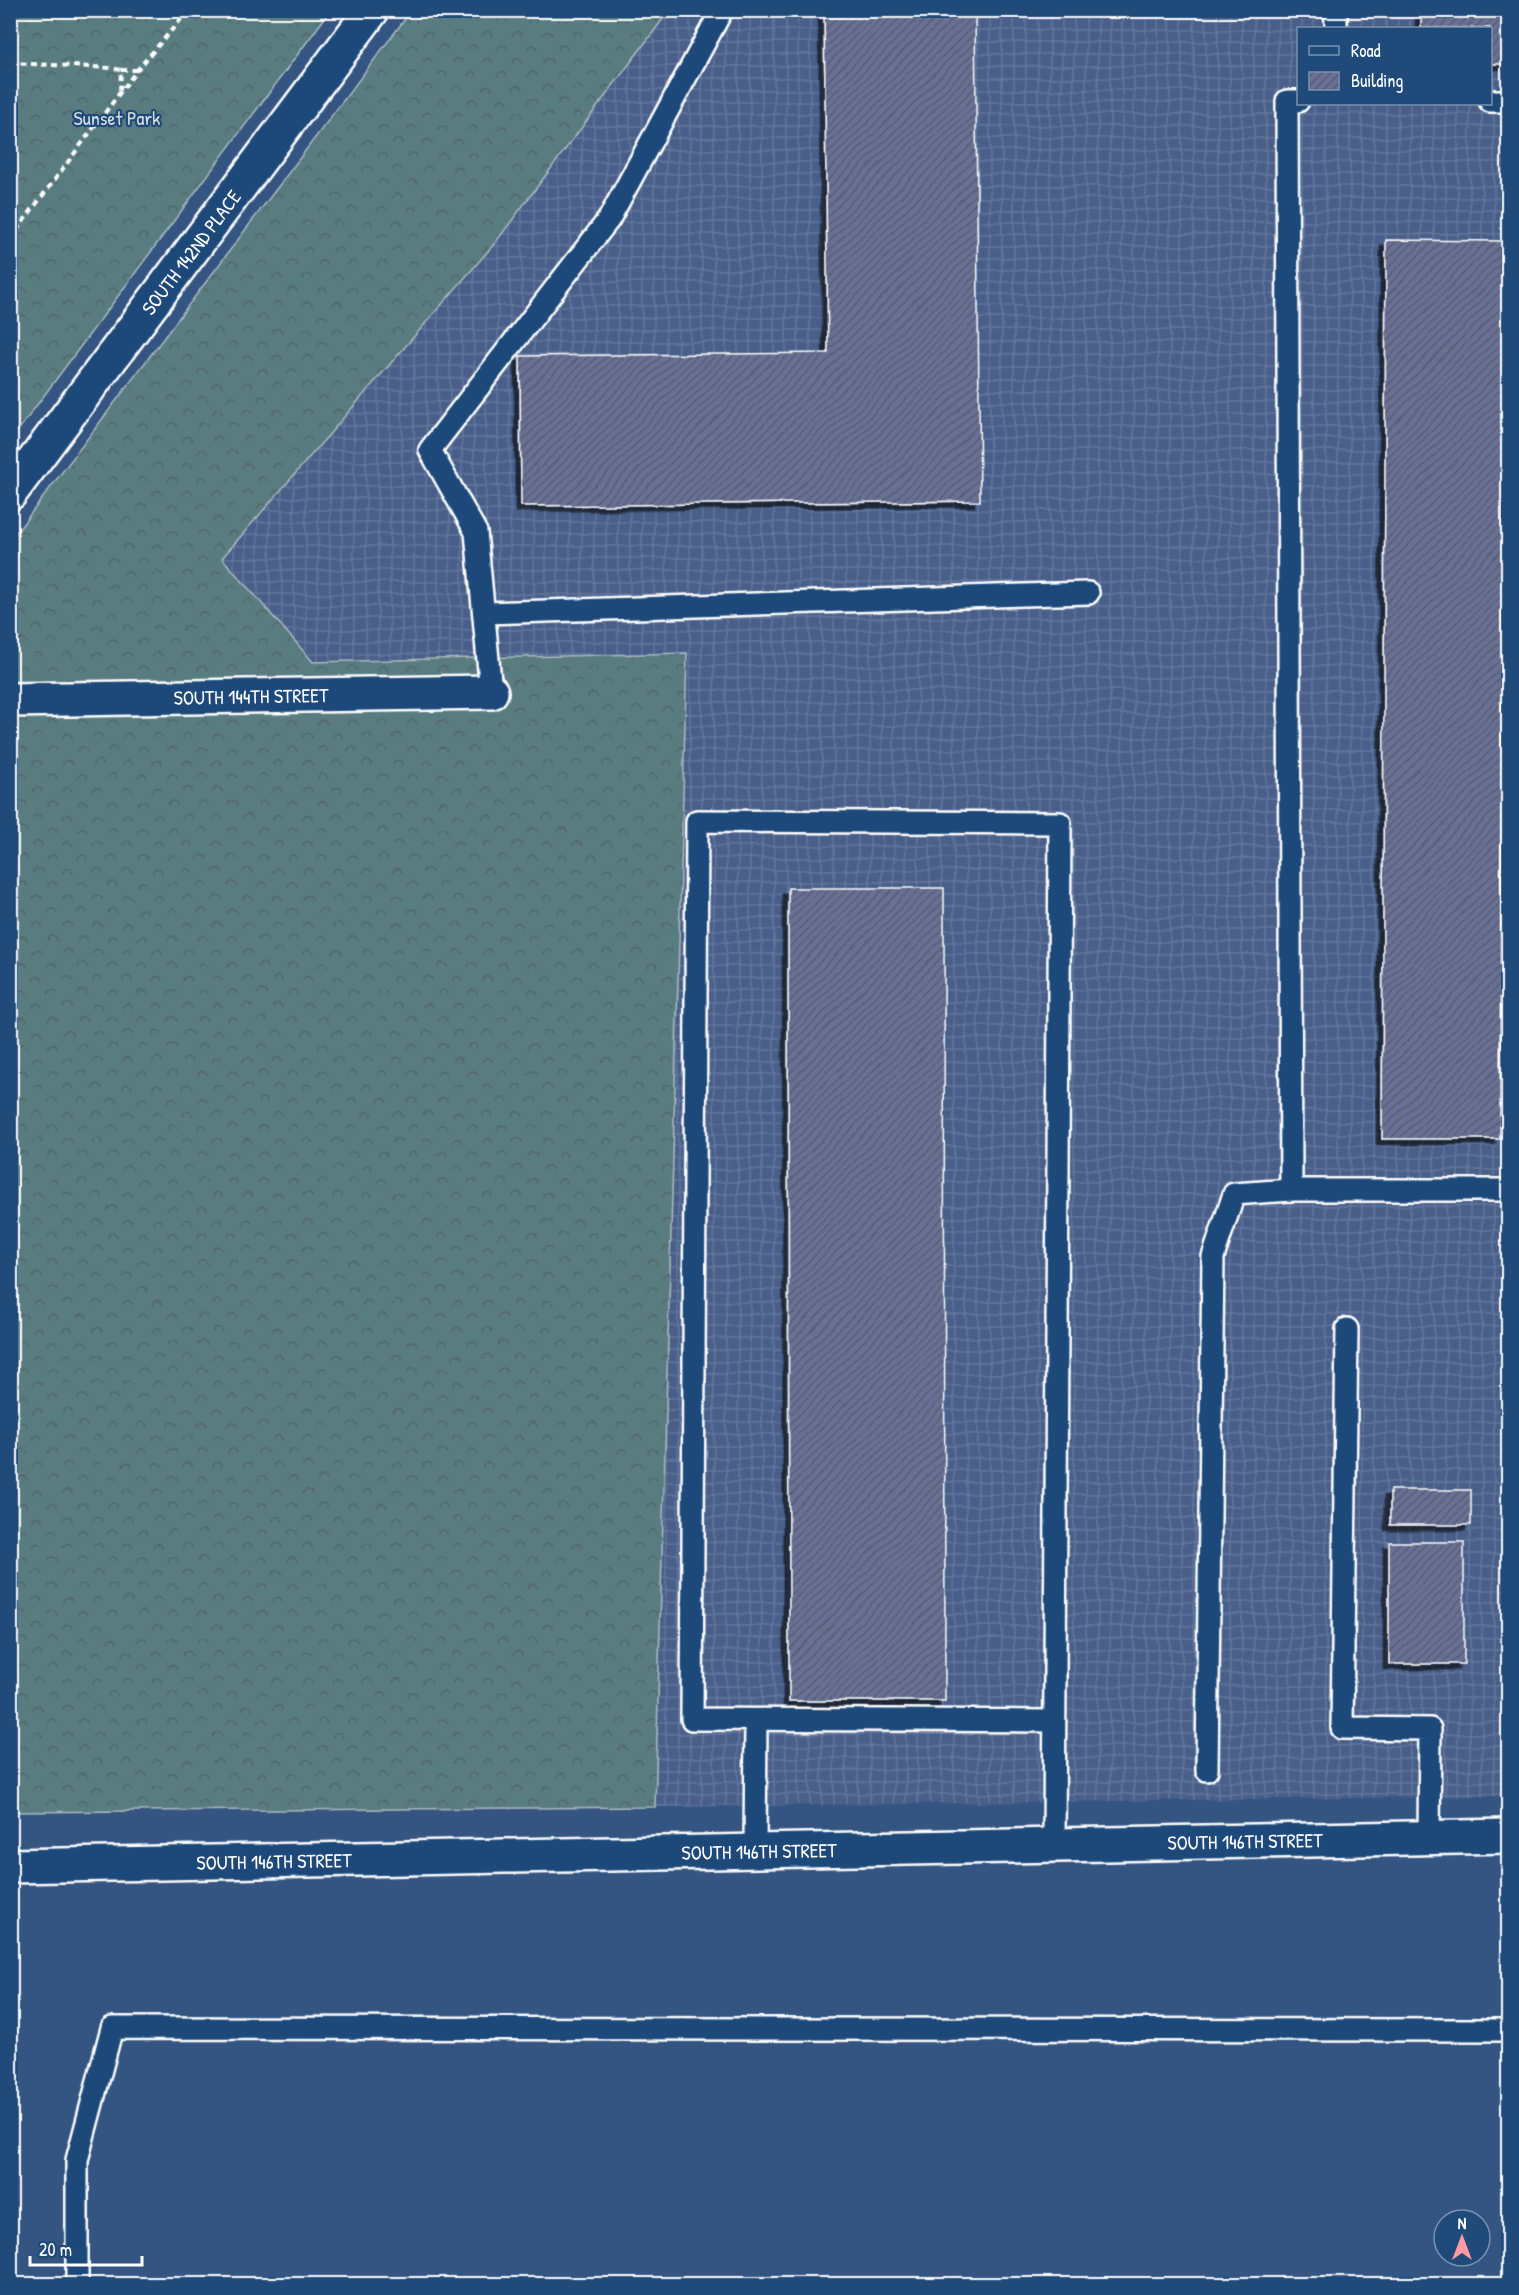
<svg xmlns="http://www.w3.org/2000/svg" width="1519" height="2295" viewBox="0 0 1519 2295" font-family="'Patrick Hand',sans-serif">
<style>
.industrial{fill:url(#industrial-grid);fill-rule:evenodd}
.forest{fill:url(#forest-crowns);stroke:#acbdc0;stroke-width:1.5}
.building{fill:url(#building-hatch);stroke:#fff;stroke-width:1.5;filter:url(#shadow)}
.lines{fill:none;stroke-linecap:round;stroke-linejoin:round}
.lane-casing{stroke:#fff;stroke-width:26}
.street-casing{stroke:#fff;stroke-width:38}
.secondary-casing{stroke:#fff;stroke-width:38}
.path{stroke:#fff;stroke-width:4;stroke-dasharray:6 4.5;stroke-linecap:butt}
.lane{stroke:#1f4a7a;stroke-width:21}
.street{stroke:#1f4a7a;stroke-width:33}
.secondary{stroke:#1f4a7a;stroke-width:33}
.labels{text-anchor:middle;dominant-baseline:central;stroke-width:4.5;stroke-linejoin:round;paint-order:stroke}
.park-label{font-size:20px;fill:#d6dedf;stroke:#1f4a7a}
.street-label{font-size:20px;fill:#fff;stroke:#1f4a7a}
</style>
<defs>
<pattern id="industrial-grid" width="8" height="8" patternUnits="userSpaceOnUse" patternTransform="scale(1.5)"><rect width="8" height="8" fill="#485f8a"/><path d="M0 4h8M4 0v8" fill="none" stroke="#63779c"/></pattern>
<pattern id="forest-crowns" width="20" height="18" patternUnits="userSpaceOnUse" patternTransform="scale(1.5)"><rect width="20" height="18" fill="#597b80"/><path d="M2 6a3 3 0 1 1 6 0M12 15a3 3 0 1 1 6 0" fill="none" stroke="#526466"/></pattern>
<pattern id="building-hatch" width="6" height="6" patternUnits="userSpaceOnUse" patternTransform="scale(1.5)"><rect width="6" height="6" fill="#687096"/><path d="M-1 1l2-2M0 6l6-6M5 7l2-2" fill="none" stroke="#595c6d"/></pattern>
<filter id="shadow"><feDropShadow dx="-5.5" dy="5.5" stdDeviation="0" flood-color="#0009"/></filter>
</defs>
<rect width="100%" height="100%" fill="#345482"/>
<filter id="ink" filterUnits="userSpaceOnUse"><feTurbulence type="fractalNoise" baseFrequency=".0167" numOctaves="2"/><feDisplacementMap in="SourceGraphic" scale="12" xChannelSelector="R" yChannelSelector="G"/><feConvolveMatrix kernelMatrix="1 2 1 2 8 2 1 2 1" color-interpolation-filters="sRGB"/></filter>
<g filter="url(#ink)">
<!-- industrial -->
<path class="industrial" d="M669,11H1508V1796L655,1807L686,653L313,662L222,558L495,243ZM1298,28H1490V104H1298Z"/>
<!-- forest -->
<g class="forest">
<path d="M11,10L330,11L11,440L10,11Z"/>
<path d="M411,11H669L495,243L222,558L313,662L687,653L655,1807L11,1812L10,541Z"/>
</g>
<!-- building -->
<g class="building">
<path d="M824,10H975L980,501L521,506L520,356L828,353Z"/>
<path d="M1421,10H1508V64H1490V28H1421Z"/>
<path d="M1386,240L1504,241L1500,1139H1382Z"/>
<path d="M788,888H944L945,1701H789Z"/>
<rect x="1390" y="1490" width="81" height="35"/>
<rect x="1389" y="1542" width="75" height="122"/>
</g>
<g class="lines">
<defs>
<g id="lane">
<path d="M1336,10V28"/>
<path d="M1298,101H1287L1291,1190H1508"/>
<path d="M1490,101H1508"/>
<path d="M484,613L1088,593"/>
<path d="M491,692L476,532L430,450L609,219L722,10"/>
<path d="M1347,1329L1342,1728L1430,1729L1429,1837"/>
<path d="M1207,1770L1213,1257L1234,1194L1291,1190"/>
<path d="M1054,1845L1060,823L697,821L692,1719L1054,1721"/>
<path d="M755,1851L756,1720"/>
<path d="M77,2284V2160L112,2028L1508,2030"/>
</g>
<g id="street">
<path d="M10,700L491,692"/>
<path d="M10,1866L1508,1836"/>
</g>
<path id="secondary" d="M10,493L372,10"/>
</defs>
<!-- lane casing -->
<use href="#lane" class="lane-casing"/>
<!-- street casing -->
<use href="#street" class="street-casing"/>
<!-- secondary casing -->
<use href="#secondary" class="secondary-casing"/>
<!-- path -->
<g class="path">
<path d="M10,63L112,68L121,70L120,93"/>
<path d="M121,70H137"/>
<path d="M10,239L137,70L189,10"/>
</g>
<!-- lane -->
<use href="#lane" class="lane"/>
<!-- street -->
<use href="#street" class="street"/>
<!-- secondary -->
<use href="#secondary" class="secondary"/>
</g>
</g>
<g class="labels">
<!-- park labels -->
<g class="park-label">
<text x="117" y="117">Sunset Park</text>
</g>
<!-- street labels -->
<g class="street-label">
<text transform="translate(191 252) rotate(-53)">SOUTH 142ND PLACE</text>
<text transform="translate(251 696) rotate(-1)">SOUTH 144TH STREET</text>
<text transform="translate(1245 1841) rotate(-1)">SOUTH 146TH STREET</text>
<text transform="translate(759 1851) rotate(-1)">SOUTH 146TH STREET</text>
<text transform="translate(274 1861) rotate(-1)">SOUTH 146TH STREET</text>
</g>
</g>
<!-- margin -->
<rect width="1519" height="2295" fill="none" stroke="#1f4a7a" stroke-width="36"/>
<rect x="18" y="18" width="1483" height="2259" fill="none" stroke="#fff" stroke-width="2" filter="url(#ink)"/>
<!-- legend -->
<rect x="1297" y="27" width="195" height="78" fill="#1f4a7a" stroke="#7992af" stroke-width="1.5"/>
<rect x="1309" y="46" width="30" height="9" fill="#1f4a7a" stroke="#7992af" stroke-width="1.5"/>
<text x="1351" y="57" font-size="18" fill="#ffffff">Road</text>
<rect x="1309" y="72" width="30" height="18" fill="url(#building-hatch)" stroke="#7992af" stroke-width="1.5"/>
<text x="1351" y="87" font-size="18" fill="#ffffff">Building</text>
<!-- north arrow -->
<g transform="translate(1462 2238)"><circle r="28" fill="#1f4a7a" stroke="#7992af" stroke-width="1.5"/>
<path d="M0-4.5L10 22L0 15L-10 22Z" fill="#ff9aa2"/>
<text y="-9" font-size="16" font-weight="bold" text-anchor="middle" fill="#ffffff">N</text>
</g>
<!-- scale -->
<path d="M30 2256v9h112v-9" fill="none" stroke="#ffffff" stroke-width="3"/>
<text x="39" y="2256" font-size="18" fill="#ffffff" stroke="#1f4a7a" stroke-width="4.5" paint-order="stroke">20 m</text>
</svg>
